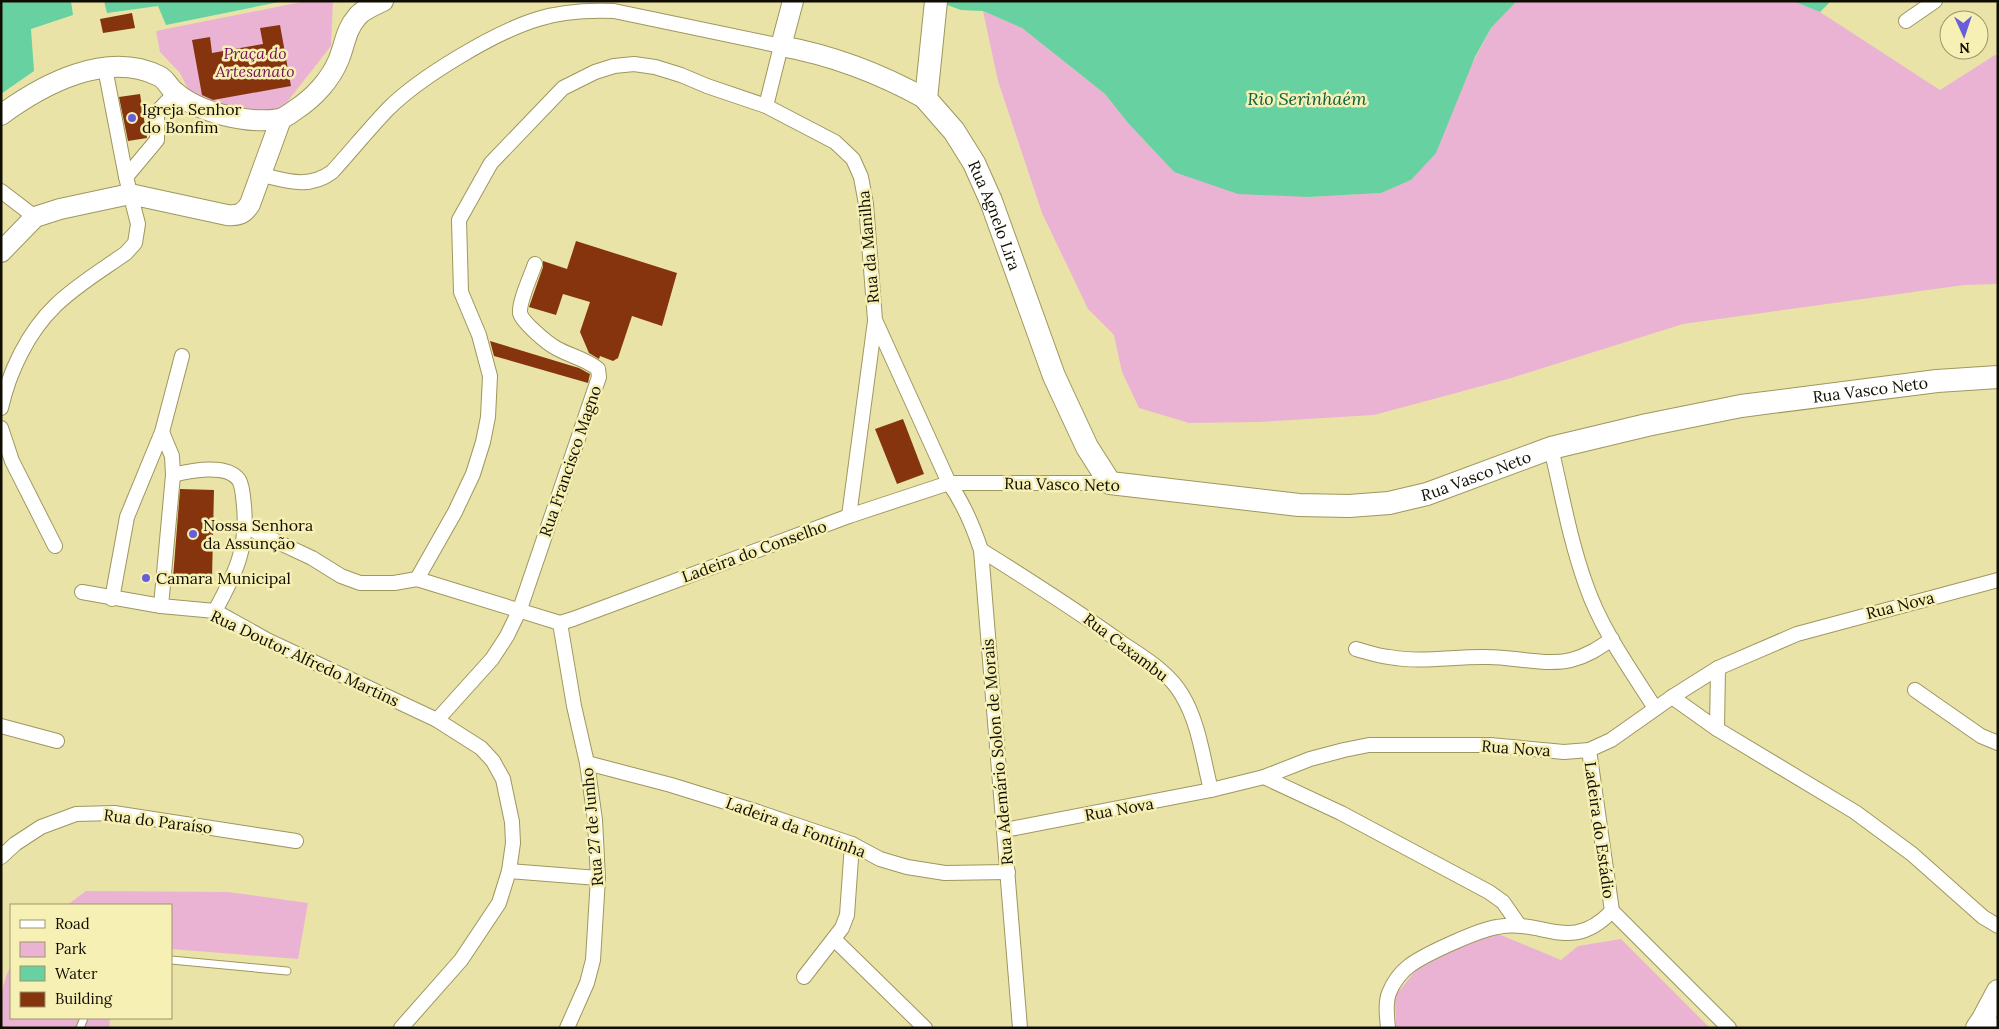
<svg xmlns="http://www.w3.org/2000/svg" width="1999" height="1029" viewBox="0 0 1999 1029" font-family="Lora,serif">
<style>
.green{fill:#eab3d4}
.water{fill:#68d1a1}
.building{fill:#85340e}
.lines{fill:none;stroke-linecap:round;stroke-linejoin:round}
.lane-casing{stroke:#9e975e;stroke-width:9}
.street-casing{stroke:#9e975e;stroke-width:16}
.secondary-casing{stroke:#9e975e;stroke-width:22}
.primary-casing{stroke:#9e975e;stroke-width:24}
.lane{stroke:#fff;stroke-width:7}
.street{stroke:#fff;stroke-width:14}
.secondary{stroke:#fff;stroke-width:20}
.primary{stroke:#fff;stroke-width:22}
.poi-dot{fill:#685fd8;stroke:#f7f0b5;stroke-width:2}
.labels{text-anchor:middle;dominant-baseline:central;stroke-width:5;stroke-linejoin:round;paint-order:stroke}
.park-label{font-size:16px;font-style:italic;fill:#741059;stroke:#f7f0b5}
.poi-label{font-size:16px;fill:#100d00;stroke:#f7f0b5;text-anchor:start}
.street-label{font-size:16px;fill:#100d00;stroke:#f7f0b5}
.water-label{font-size:18px;font-style:italic;fill:#0d6142;stroke:#f7f0b5}
</style>
<rect width="100%" height="100%" fill="#eae3a8"/>
<!-- green -->
<g class="green">
<path d="M306,1H333L331,46L280,111L255,113L194,101L180,73L160,52L156,31Z"/>
<path d="M1517,1H1793L1820,12L1940,90L1995,55L1998,56V284L1964,285L1683,324L1508,379L1374,415L1258,422L1189,423L1139,408L1122,372L1114,335L1088,309L1042,213L998,81L983,11L1022,28L1105,94L1128,123L1174,172L1309,197L1380,193L1411,180L1491,28Z"/>
<path d="M86,891L228,892L308,903L298,959L171,949V905H67Z"/>
<path d="M1489,930L1561,960L1578,946L1621,939L1710,1028H1396L1395,996L1416,970Z"/>
<path d="M11,966V1018H110L109,1028H1C1,1007 0,984 11,966Z"/>
</g>
<!-- water -->
<g class="water">
<path d="M1,1H71L73,15L31,29L34,71L1,94Z"/>
<path d="M104,1H284L166,25L158,6L107,13Z"/>
<path d="M936,1H1517L1491,28L1475,57L1436,153L1411,180L1381,193L1309,197L1238,194L1174,172L1128,123L1105,94L1022,28L983,11L961,10Z"/>
<path d="M1793,1H1831L1820,12Z"/>
</g>
<!-- building -->
<g class="building">
<path d="M132,13L135,28L103,33L100,19Z"/>
<path d="M280,25L291,86L213,100L202,95L192,40L210,37L212,53L263,44L260,28Z"/>
<path d="M140,94L147,138L128,141L119,97Z"/>
<path d="M576,241L677,273L662,326L632,316L618,358L613,361L600,356L599,359L589,353L580,332L590,302L563,294L556,315L529,307L543,267V261L567,269Z"/>
<path d="M490,341L579,368L590,374L588,383L494,356Z"/>
<path d="M903,419L924,474L897,484L875,429Z"/>
<path d="M180,489L214,490L212,579L173,578Z"/>
</g>
<g class="lines">
<defs>
<g id="lane">
<path d="M171,960L287,971"/>
<path d="M80,1028L84,1018"/>
</g>
<g id="street">
<path d="M1906,21L1935,1"/>
<path d="M262,175C287,181 309,189 332,172C351,151 369,129 388,109C420,77 495,32 538,19C563,11 588,10 614,11L781,46L766,106"/>
<path d="M126,177L157,140V112L175,93"/>
<path d="M1,191L35,217"/>
<path d="M1,408C9,372 28,332 55,306C75,286 102,270 126,253L135,243L138,224L126,177L105,68"/>
<path d="M1,428L12,461L55,546"/>
<path d="M1551,448C1562,494 1570,541 1586,585C1601,629 1630,669 1655,708"/>
<path d="M173,475C189,471 227,463 239,480C243,487 243,498 244,506C248,549 235,574 215,611"/>
<path d="M849,516L875,321"/>
<path d="M246,527L312,558L341,576L360,583H394L417,579L560,623L573,619L849,516L949,483H1110"/>
<path d="M981,550C1029,580 1076,610 1122,643C1144,658 1169,672 1182,695C1199,723 1203,759 1211,790"/>
<path d="M417,579L455,512L473,474L483,442L488,417L490,376L479,335L461,292L459,220L491,163L563,88L595,72L614,66L634,64L655,67L681,75L707,86L766,106L835,142L853,159L861,177L866,204L875,320L949,483C964,504 973,526 981,550L1020,1028"/>
<path d="M82,592L161,606L215,611L267,640L437,720L481,748L493,761L503,779L512,822L513,843L509,871L499,903L461,960L401,1028"/>
<path d="M112,599L127,517L162,432L182,356"/>
<path d="M161,606L173,475L172,456L162,432"/>
<path d="M560,623L574,706L587,763L595,820L598,878L593,960L587,983L567,1028"/>
<path d="M1356,649C1367,652 1378,656 1389,657C1422,663 1455,656 1488,657C1515,657 1546,666 1571,660C1587,656 1599,648 1612,639"/>
<path d="M1915,690L1981,736L1998,743"/>
<path d="M1672,697L1717,729L1855,812L1912,854L1983,917L1998,926"/>
<path d="M437,720L492,659L507,636L520,609L599,377L598,369C586,359 570,356 556,348C547,343 522,322 520,313C519,301 531,276 535,264"/>
<path d="M1,726L57,741"/>
<path d="M1717,729L1718,668"/>
<path d="M1589,750L1612,911"/>
<path d="M587,763L671,785L758,812L852,844L880,859L907,867L945,873L1008,872"/>
<path d="M1264,777L1341,813L1489,892L1503,902L1519,925"/>
<path d="M1005,830L1211,790L1264,777L1310,759L1344,750L1369,745H1490L1564,752L1589,750L1611,740L1672,697L1718,668L1797,634L1998,580"/>
<path d="M1,857L15,844L41,827L76,814L114,813L296,841"/>
<path d="M509,871L598,878"/>
<path d="M1612,911L1729,1028"/>
<path d="M834,939L925,1028"/>
<path d="M804,977L842,928L847,915L852,844"/>
<path d="M1983,1019L1998,1027"/>
<path d="M1388,1028C1387,1017 1385,1003 1389,993C1393,983 1400,973 1409,966C1425,954 1478,930 1497,927C1544,918 1570,955 1612,911"/>
</g>
<g id="secondary">
<path d="M793,1L781,46C831,55 881,74 926,99"/>
<path d="M1,115C43,84 107,50 159,76C166,79 169,88 175,92C199,113 248,124 279,119C285,118 291,113 295,110C314,98 331,79 339,59C345,44 346,29 357,17C362,10 375,5 383,1"/>
<path d="M1,252L35,217L60,209L130,194L227,215C238,216 244,214 250,204L281,119"/>
</g>
<g id="primary">
<path id="s1" d="M936,1L926,99L954,131L974,163L991,201L1054,376L1087,447L1110,483L1299,505L1349,506L1389,503L1427,494L1551,448L1647,425L1741,406L1937,381L1998,377"/>
<path d="M1977,1028L1983,1019L1998,991"/>
</g>
</defs>
<!-- lane casing -->
<use href="#lane" class="lane-casing"/>
<!-- street casing -->
<use href="#street" class="street-casing"/>
<!-- secondary casing -->
<use href="#secondary" class="secondary-casing"/>
<!-- primary casing -->
<use href="#primary" class="primary-casing"/>
<!-- lane -->
<use href="#lane" class="lane"/>
<!-- street -->
<use href="#street" class="street"/>
<!-- secondary -->
<use href="#secondary" class="secondary"/>
<!-- primary -->
<use href="#primary" class="primary"/>
</g>
<!-- markers -->
<g class="poi-dot">
<circle cx="132" cy="118" r="5"/>
<circle cx="193" cy="534" r="5"/>
<circle cx="146" cy="578" r="5"/>
</g>
<g class="labels">
<!-- park labels -->
<g class="park-label">
<text x="255" y="53">Praça do<tspan x="255" dy="18">Artesanato</tspan></text>
</g>
<!-- poi labels -->
<g class="poi-label">
<text x="142" y="109">Igreja Senhor<tspan x="142" dy="18">do Bonfim</tspan></text>
<text x="203" y="525">Nossa Senhora<tspan x="203" dy="18">da Assunção</tspan></text>
<text x="156" y="578">Camara Municipal</text>
</g>
<!-- street labels -->
<g class="street-label">
<text stroke="none"><textPath href="#s1" startOffset="235">Rua Agnelo Lira</textPath></text>
<text transform="translate(868 247) rotate(-95)">Rua da Manilha</text>
<text stroke="none"><textPath href="#s1" startOffset="1304">Rua Vasco Neto</textPath></text>
<text transform="translate(570 461) rotate(-71)">Rua Francisco Magno</text>
<text stroke="none"><textPath href="#s1" startOffset="899">Rua Vasco Neto</textPath></text>
<text transform="translate(1062 484) rotate(1)">Rua Vasco Neto</text>
<text transform="translate(754 551) rotate(-20)">Ladeira do Conselho</text>
<text transform="translate(1900 605) rotate(-14)">Rua Nova</text>
<text transform="translate(1126 647) rotate(37)">Rua Caxambu</text>
<text transform="translate(305 658) rotate(25)">Rua Doutor Alfredo Martins</text>
<text transform="translate(1516 748) rotate(4)">Rua Nova</text>
<text transform="translate(997 752) rotate(-95)">Rua Ademário Solon de Morais</text>
<text transform="translate(1119 809) rotate(-10)">Rua Nova</text>
<text transform="translate(158 821) rotate(7)">Rua do Paraíso</text>
<text transform="translate(592 827) rotate(-95)">Rua 27 de Junho</text>
<text transform="translate(796 827) rotate(20)">Ladeira da Fontinha</text>
<text transform="translate(1600 830) rotate(82)">Ladeira do Estádio</text>
</g>
<!-- water labels -->
<g class="water-label">
<text x="1307" y="98">Rio Serinhaém</text>
</g>
</g>
<!-- border -->
<rect width="1999" height="1029" fill="none" stroke="#100d00" stroke-width="5"/>
<!-- legend -->
<rect x="10" y="904" width="162" height="115" fill="#f7f0b5" stroke="#9b956d"/>
<rect x="20" y="920" width="25" height="8" fill="#ffffff" stroke="#9b956d"/>
<text x="55" y="929" font-size="15" fill="#100d00">Road</text>
<rect x="20" y="942" width="25" height="15" fill="#eab3d4" stroke="#9b956d"/>
<text x="55" y="954" font-size="15" fill="#100d00">Park</text>
<rect x="20" y="966" width="25" height="15" fill="#68d1a1" stroke="#9b956d"/>
<text x="55" y="979" font-size="15" fill="#100d00">Water</text>
<rect x="20" y="992" width="25" height="15" fill="#85340e" stroke="#9b956d"/>
<text x="55" y="1004" font-size="15" fill="#100d00">Building</text>
<!-- north arrow -->
<g transform="translate(1964 35) rotate(177)"><circle r="24" fill="#f7f0b5" stroke="#9b956d"/>
<path d="M0-4L9 19L0 12L-9 19Z" fill="#685fd8"/>
<text y="-8" font-size="14" font-weight="bold" text-anchor="middle" fill="#100d00">N</text>
</g>
</svg>
